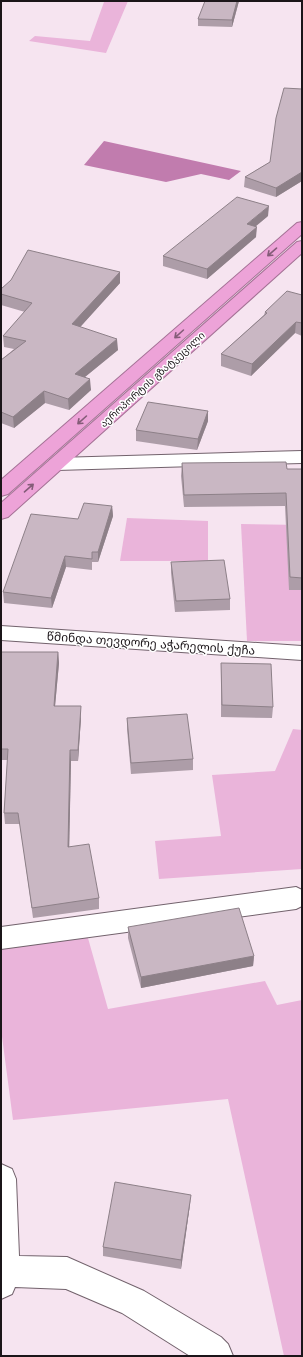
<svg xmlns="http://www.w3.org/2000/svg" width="303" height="1357" viewBox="0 0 303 1357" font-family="Inter,'Noto Sans Georgian',sans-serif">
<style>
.green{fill:#eab4da}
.water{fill:#c17cae}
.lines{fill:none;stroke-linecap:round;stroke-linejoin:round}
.street-casing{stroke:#72626c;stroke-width:2}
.highway-casing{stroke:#a47195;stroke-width:2}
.street{fill:#fff;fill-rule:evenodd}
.highway{fill:#eda3d8;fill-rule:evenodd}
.wall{fill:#ad9da8}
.shaded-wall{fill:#8d8088}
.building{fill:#c9b7c3;stroke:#8d8088}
.oneway{stroke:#845c78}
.labels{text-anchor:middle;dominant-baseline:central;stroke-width:3;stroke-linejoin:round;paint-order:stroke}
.far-street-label{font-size:10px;fill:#1b1519;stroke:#fff}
.street-label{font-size:12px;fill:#1b1519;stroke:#fff}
</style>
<rect width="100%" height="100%" fill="#f6e4f0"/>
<!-- green -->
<g class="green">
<path d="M88,1H128L106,53L29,41L35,36L90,41L104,2Z"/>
<path d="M127,518L208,521V561H120Z"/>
<path d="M241,524L302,525V641H247Z"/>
<path d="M293,729L302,730V869L159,879L155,841L221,836L212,775L275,771Z"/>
<path d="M86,931L108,1009L265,981L277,1005L302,1000V1356H284L228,1099L13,1120L1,1029V946Z"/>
</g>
<!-- water -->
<path class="water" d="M104,141L241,171L229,180L201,174L166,182L84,165Z"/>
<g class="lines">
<defs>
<g id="street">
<path d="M302,451V463L57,470L50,468L48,464L50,460L57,458Z"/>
<path d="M1,626L302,646V660L1,640Z"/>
<path d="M296,887L302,890V906L296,909L1,949V927Z"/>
<path d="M1,1164L12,1169L16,1179L19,1256L67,1257L144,1291L221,1337L228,1344L233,1356H190L122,1313L66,1289L15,1287L12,1294L1,1299Z"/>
</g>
<g id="highway">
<path d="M302,222V234L8,494L1,496V480L297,223Z"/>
<path d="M302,241V253L8,517L1,519V503L297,242Z"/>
</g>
</defs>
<!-- street casing -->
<use href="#street" class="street-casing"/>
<!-- highway casing -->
<use href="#highway" class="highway-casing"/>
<!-- street -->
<use href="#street" class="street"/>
<!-- highway -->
<use href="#highway" class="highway"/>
</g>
<!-- wall -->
<g class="wall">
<path d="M239,1L232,27L198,26V19Z"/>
<path d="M302,89V181L276,197L244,187L245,177L270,162Z"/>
<path d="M268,216L255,227L256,237L207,279L163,266V256Z"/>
<path d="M120,272V283L80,327L118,350L85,377L91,390L69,410L45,403L14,428L1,423V360L14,349L4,347L3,336L25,312L1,305V289Z"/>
<path d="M302,295V336L295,333L251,376L221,366V354L264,315L265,312Z"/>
<path d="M208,411V421L197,450L136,441V430Z"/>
<path d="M182,463L287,469H302V590H289L285,506L184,507L181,476Z"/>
<path d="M112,506L113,516L98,562H92V570L66,567L52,608L4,603L3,592L78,519Z"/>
<path d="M171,562L230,599V610L175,612L171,573Z"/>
<path d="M1,652H58L59,663L55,706L81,718L78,761H71L69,847L99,898V909L33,918L20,824H5L4,813L8,760H1Z"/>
<path d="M221,663L273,707L272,718L221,717Z"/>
<path d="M127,718L193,759V770L131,774L127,729Z"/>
<path d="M128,927L254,956L253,966L141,988L128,938Z"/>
<path d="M190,1204L181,1269L103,1256V1247Z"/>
</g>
<!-- shaded-wall -->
<g class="shaded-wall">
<path d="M237,1H239L232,27V20Z"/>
<path d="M302,172V181L276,197V188Z"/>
<path d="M269,206L268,216L246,234L247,224Z"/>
<path d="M257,227L256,237L207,279V269Z"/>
<path d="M120,272V283L73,335L72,324Z"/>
<path d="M296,322L295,333L251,376L252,364Z"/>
<path d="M117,339L118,350L75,385V374Z"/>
<path d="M90,379L91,390L69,410L68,399Z"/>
<path d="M44,391L45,403L14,428L13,417Z"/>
<path d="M208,411V421L197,450L198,439Z"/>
<path d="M112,506L113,516L98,562V552Z"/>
<path d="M65,556L66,567L52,608L51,598Z"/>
<path d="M58,652L59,663L54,717V706Z"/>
<path d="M81,706V718L78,761V750Z"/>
<path d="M70,750L71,761L69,858L68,847Z"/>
<path d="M254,956L253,966L141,988V977Z"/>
<path d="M191,1195L190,1204L181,1269V1260Z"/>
</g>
<!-- building -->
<g class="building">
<path d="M205,1H237L232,20L198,19Z"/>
<path d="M284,88L302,89V172L276,188L245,177L270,162L276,118Z"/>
<path d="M237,197L269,206L247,224L257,227L207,269L163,256Z"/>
<path d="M28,250L120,272L72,324L117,339L75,374L90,379L68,399L44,391L13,417L1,412V360L26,341L3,336L32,303L1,294V289L11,280Z"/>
<path d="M287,291L302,295V323L296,322L252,364L221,354L267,313L265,312Z"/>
<path d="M148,402L208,411L198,439L136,430Z"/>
<path d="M286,462L287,469H302V578L290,577L286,493L184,495L182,463Z"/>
<path d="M84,503L112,506L98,552H92V559L65,556L51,598L3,592L31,514L78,519Z"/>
<path d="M224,560L230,599L176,601L171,562Z"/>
<path d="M1,652H58L54,706H81L78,750H70L68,847L89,844L99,898L32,908L18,813H4L8,749H1Z"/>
<path d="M221,663L271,664L273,707L222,705Z"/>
<path d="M187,714L193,759L131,763L127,718Z"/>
<path d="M239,908L254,956L141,977L128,927Z"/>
<path d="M115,1182L191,1195L181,1260L103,1247Z"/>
</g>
<!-- one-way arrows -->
<defs><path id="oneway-shaft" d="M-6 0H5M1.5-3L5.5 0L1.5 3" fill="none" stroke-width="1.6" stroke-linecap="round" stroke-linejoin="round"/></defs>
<g class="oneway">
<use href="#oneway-shaft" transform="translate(272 252) rotate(139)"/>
<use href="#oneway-shaft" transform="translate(179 334) rotate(138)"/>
<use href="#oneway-shaft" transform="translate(82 420) rotate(138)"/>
<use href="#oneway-shaft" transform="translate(29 488) rotate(-41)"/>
</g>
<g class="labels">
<!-- far-street labels -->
<g class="far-street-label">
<text transform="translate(152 379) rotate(-42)">აეროპორტის გზატკეცილი</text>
</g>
<!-- street labels -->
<g class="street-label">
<text transform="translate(151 643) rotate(4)">წმინდა თევდორე აჭარელის ქუჩა</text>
</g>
</g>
<!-- border -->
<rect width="303" height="1357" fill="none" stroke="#1b1519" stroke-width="4"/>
</svg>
